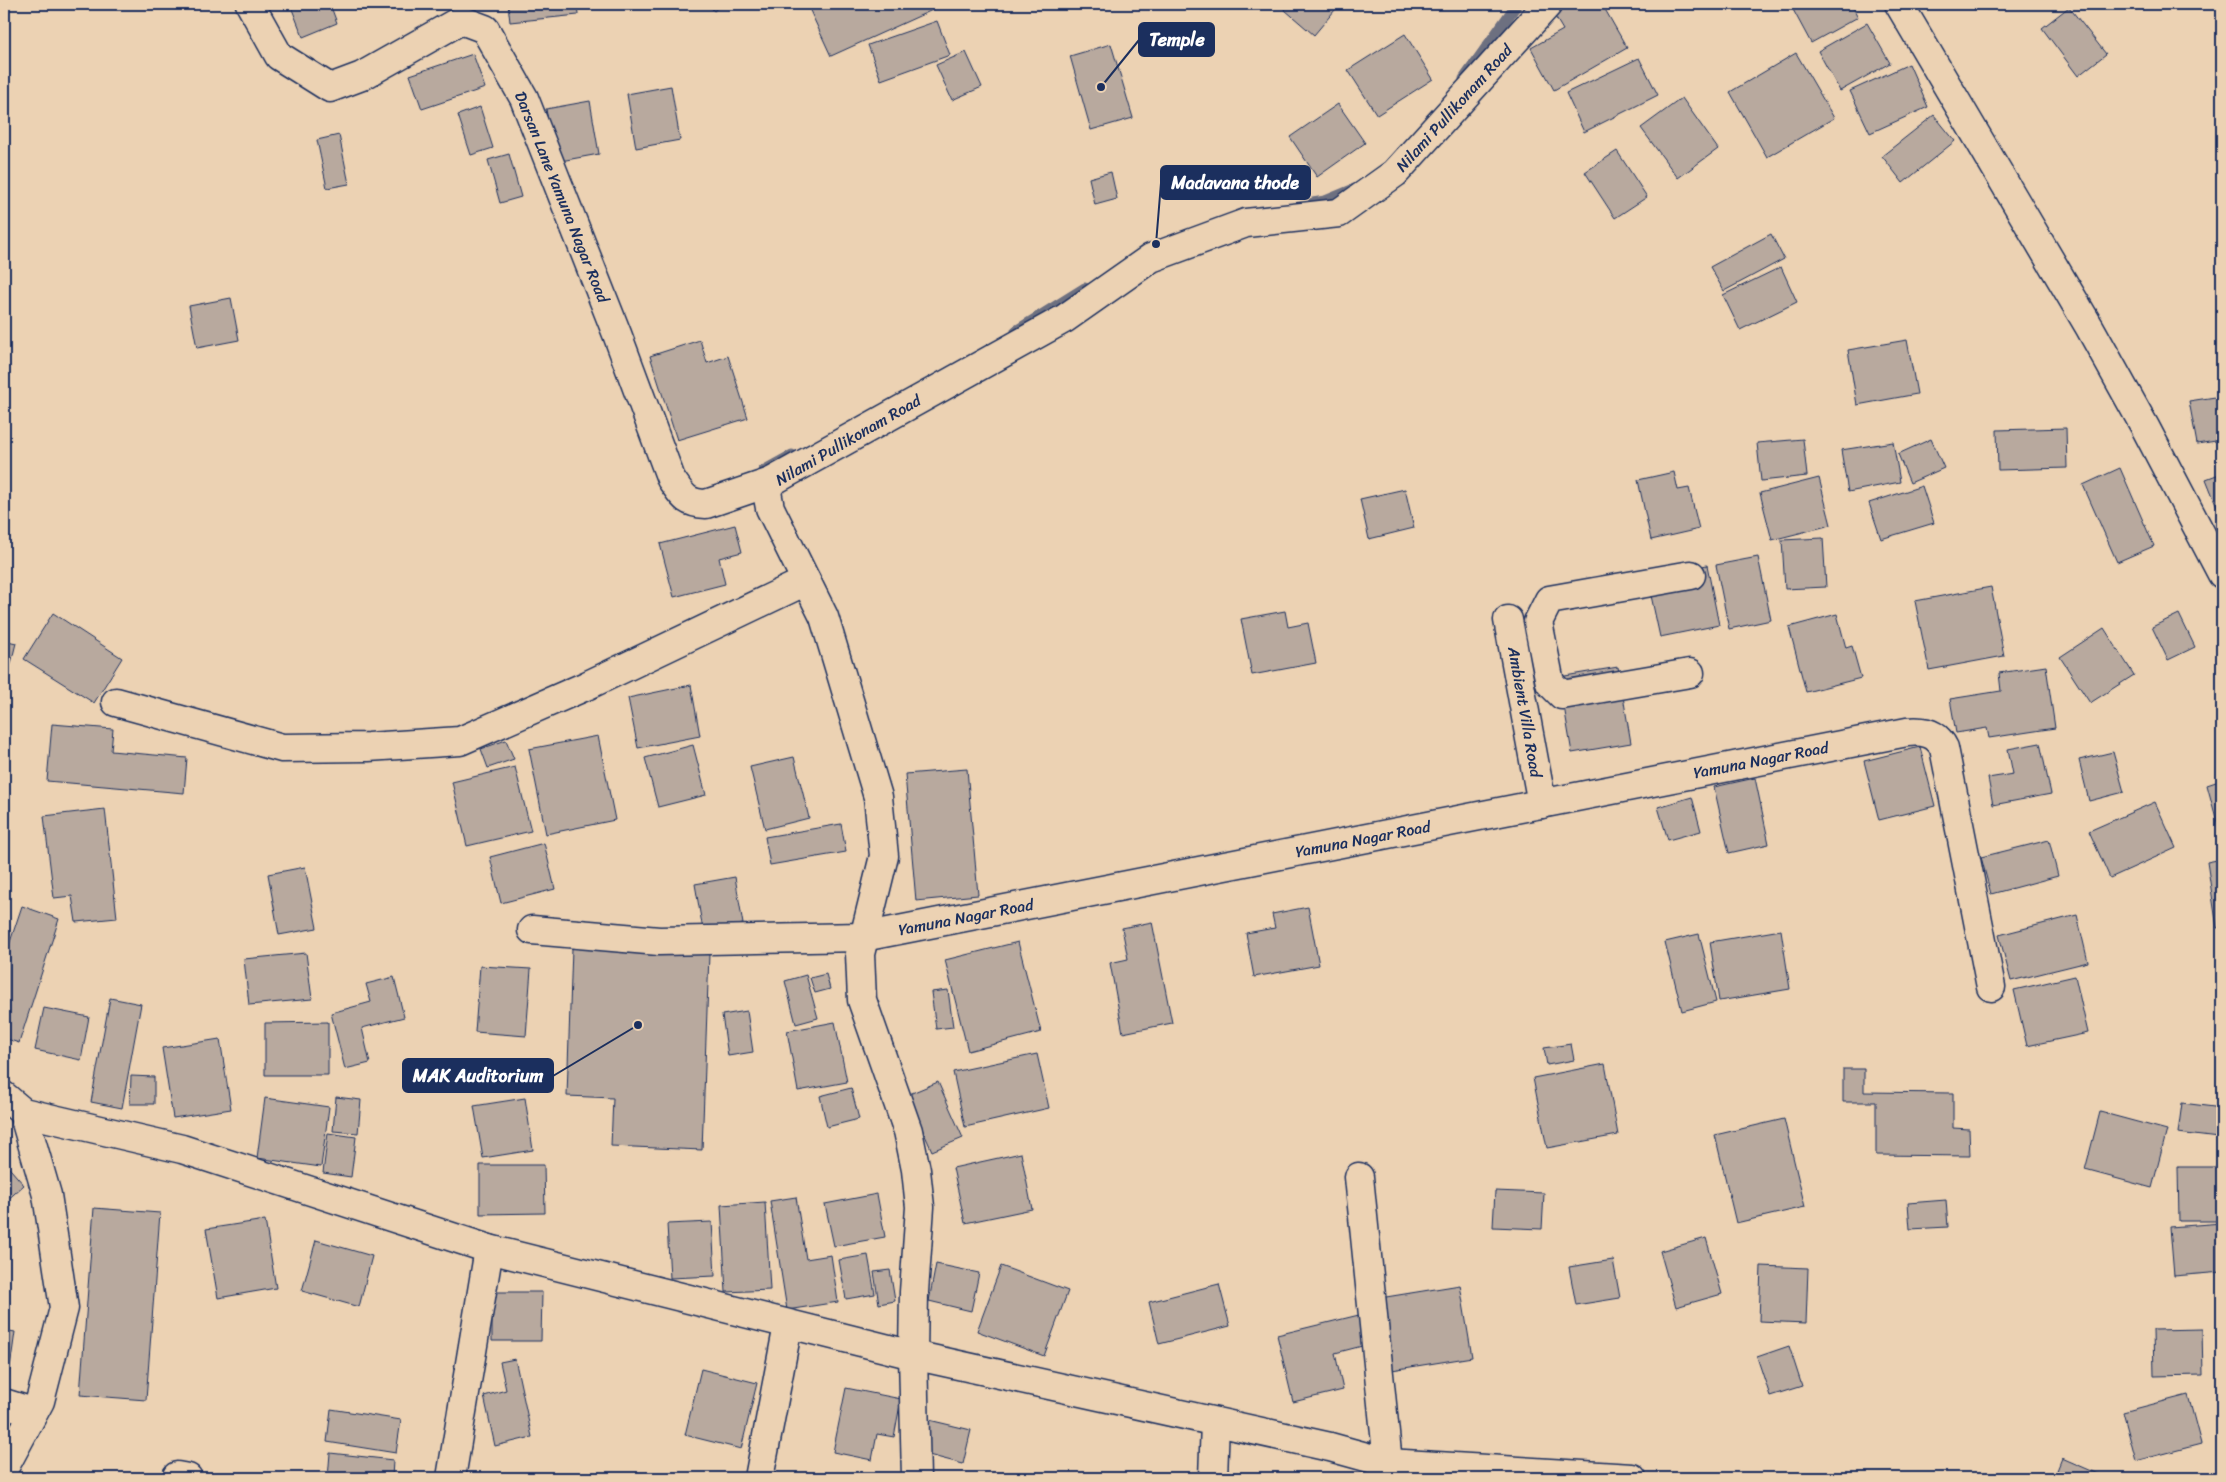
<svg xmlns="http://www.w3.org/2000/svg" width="2226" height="1482" viewBox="0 0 2226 1482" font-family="Sriracha,sans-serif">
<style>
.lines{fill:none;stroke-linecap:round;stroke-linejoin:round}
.stream{stroke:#6d6f80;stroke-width:11}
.building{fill:#b8a99e;stroke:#1b2f5e}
.minor-casing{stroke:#1b2f5e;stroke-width:31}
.secondary-casing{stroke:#1b2f5e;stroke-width:31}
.minor{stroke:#ecd2b3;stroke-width:28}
.secondary{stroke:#ecd2b3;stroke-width:28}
.labels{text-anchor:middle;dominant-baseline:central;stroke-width:4;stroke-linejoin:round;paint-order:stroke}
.street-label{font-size:16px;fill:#1b2f5e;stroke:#ecd2b3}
.leader{fill:none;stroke:#1b2f5e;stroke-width:2}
.callout-dot{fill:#1b2f5e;stroke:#ecd2b3;stroke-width:2}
.callout{fill:#1b2f5e;stroke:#1b2f5e;stroke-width:2}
.callout-label{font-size:18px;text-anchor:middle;font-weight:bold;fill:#fff}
</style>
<rect width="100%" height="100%" fill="#ecd2b3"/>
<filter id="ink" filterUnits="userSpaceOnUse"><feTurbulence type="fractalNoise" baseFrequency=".02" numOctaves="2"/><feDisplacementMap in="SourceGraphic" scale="10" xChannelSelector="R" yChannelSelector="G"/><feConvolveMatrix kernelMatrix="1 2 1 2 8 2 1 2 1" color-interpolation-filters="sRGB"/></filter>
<g filter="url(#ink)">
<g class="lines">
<!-- stream -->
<g class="stream">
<path d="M1464,79L1517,4"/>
<path d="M1313,203L1325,201L1354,189"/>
<path d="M1016,331L1085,288"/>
<path d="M763,471L792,455"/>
</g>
</g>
<!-- building -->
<g class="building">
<path d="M290,4H330L337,23L303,37Z"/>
<path d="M371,4H393L374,11Z"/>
<path d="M508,4H577L578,15L510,22Z"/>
<path d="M707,4H722L714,11Z"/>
<path d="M807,4H938L939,7L831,56Z"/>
<path d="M1278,4H1340L1314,35Z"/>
<path d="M1562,4H1602L1627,48L1554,90L1531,48L1563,30L1551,10Z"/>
<path d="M1790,4H1851L1858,17L1811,43Z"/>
<path d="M2069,7L2106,54L2078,76L2042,28Z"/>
<path d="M937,21L950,55L881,80L868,45Z"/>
<path d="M1867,23L1890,63L1840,91L1818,51Z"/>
<path d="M1405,34L1433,79L1377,115L1348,70Z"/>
<path d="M1111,44L1133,118L1091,130L1070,56Z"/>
<path d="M966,52L982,87L952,100L936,65Z"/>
<path d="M1796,53L1834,118L1767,157L1730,92Z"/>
<path d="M473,54L485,88L422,109L410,75Z"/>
<path d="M1639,58L1658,95L1584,132L1566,93Z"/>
<path d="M1909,64L1928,107L1870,133L1850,91Z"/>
<path d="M671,86L680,140L636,148L627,94Z"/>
<path d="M1682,98L1718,149L1678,178L1641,128Z"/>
<path d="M590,101L599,154L555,162L546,109Z"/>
<path d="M1338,104L1365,143L1317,177L1290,137Z"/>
<path d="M480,107L493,148L471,155L458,115Z"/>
<path d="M1934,115L1955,141L1903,183L1882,156Z"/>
<path d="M339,135L349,184L327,188L317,140Z"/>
<path d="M1617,151L1647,197L1615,218L1585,172Z"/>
<path d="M509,154L521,197L500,203L488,160Z"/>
<path d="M1111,172L1117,199L1095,205L1089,178Z"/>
<path d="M1771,234L1784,259L1724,291L1710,267Z"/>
<path d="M1781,267L1797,302L1740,330L1723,295Z"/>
<path d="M231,298L239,340L197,348L189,306Z"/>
<path d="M700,340L707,363L728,356L748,418L677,440L650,356Z"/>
<path d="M1907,340L1917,394L1857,405L1848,350Z"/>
<path d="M2222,396V440L2197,444L2189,401Z"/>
<path d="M2066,428L2067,468L1998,470L1997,430Z"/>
<path d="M1803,439L1807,476L1761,481L1757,443Z"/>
<path d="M1931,439L1944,468L1910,483L1898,454Z"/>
<path d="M1893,442L1900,482L1848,492L1841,450Z"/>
<path d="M2120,468L2154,546L2117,562L2083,485Z"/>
<path d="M1674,472L1678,490L1689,488L1699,529L1651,540L1638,480Z"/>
<path d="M2222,473V519L2206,479Z"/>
<path d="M1819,478L1831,525L1772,540L1760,493Z"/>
<path d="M1922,486L1934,523L1881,539L1869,503Z"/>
<path d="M1405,489L1414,528L1369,539L1360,499Z"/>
<path d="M735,525L742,552L719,558L725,584L674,597L660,544Z"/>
<path d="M1823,538L1826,587L1785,589L1782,540Z"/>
<path d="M1758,557L1771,620L1729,629L1716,565Z"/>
<path d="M1707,565L1719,625L1660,637L1647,577Z"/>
<path d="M1991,587L2004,656L1929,670L1915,601Z"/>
<path d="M1285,611L1288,627L1308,623L1316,663L1252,675L1241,619Z"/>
<path d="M53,613L122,658L94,703L24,659Z"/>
<path d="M1837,614L1846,648L1852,646L1861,678L1806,692L1789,627Z"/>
<path d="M2179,614L2195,647L2168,660L2152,627Z"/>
<path d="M2104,628L2134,675L2090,703L2060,657Z"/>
<path d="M4,640L16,643L4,692Z"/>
<path d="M2046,666L2055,728L1989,738L1987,728L1956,733L1950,699L2001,691L1999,673Z"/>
<path d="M1618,667L1631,743L1572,753L1559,677Z"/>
<path d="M691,685L700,736L638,748L628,698Z"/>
<path d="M52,724L113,729L111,751L187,758L184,793L47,781Z"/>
<path d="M598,736L615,820L546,834L529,749Z"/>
<path d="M506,740L514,759L488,768L481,749Z"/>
<path d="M2040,743L2051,794L1993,805L1988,778L2013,774L2008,749Z"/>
<path d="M693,745L706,795L658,807L645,758Z"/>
<path d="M1920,747L1935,806L1879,820L1864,761Z"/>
<path d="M2113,752L2124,792L2089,801L2079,760Z"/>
<path d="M794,757L809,818L765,829L750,767Z"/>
<path d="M515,767L531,831L467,846L452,782Z"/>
<path d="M967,769L978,895L916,901L905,774Z"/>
<path d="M1755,778L1769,844L1729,853L1714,787Z"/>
<path d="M2222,780V828L2219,829L2207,785Z"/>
<path d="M1692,797L1701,831L1668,840L1658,807Z"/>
<path d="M2155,802L2176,848L2110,878L2089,831Z"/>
<path d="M105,809L117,918L76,922L72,896L54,898L44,816Z"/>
<path d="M841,824L846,852L770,865L765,837Z"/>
<path d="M2049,840L2058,876L1991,894L1981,857Z"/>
<path d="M544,843L555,889L501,903L490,857Z"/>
<path d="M2222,859V927L2217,928L2207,862Z"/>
<path d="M305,867L317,928L279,935L268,874Z"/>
<path d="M735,877L743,924L703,930L695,884Z"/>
<path d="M22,906L59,919L19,1043L4,1038V960Z"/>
<path d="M1308,907L1319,965L1254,977L1246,933L1275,928L1272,914Z"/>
<path d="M2077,915L2088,962L2011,981L1999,935Z"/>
<path d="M1152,922L1172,1023L1123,1033L1110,963L1128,959L1122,928Z"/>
<path d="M1781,930L1790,989L1719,1001L1710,942Z"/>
<path d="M1699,934L1716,1002L1682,1011L1665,942Z"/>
<path d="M1018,942L1041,1032L968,1051L945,960Z"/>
<path d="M572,948L709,954L702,1150L611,1146L613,1098L567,1096Z"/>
<path d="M306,953L312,999L249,1005L244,959Z"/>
<path d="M480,966L531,969L526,1036L475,1032Z"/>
<path d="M826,974L830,989L815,993L810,978Z"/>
<path d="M806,975L818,1018L796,1024L785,981Z"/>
<path d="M2075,976L2088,1033L2027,1046L2014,990Z"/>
<path d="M394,977L404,1017L362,1028L370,1063L345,1069L331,1013L371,1002L366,984Z"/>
<path d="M948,990L953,1027L936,1029L931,992Z"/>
<path d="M110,998L141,1004L122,1108L91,1102Z"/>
<path d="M44,1008L89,1017L81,1060L35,1050Z"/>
<path d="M747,1011L753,1052L728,1056L722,1015Z"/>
<path d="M328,1022V1075H265V1023Z"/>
<path d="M835,1022L847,1082L798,1091L787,1031Z"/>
<path d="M220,1039L231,1109L173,1118L162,1048Z"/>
<path d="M1571,1044L1574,1060L1547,1065L1544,1048Z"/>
<path d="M1037,1054L1049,1108L965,1127L953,1072Z"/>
<path d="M1605,1064L1618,1135L1547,1148L1533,1078Z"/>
<path d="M1843,1069H1864V1092L1953,1093V1128L1969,1129L1970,1156L1876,1155V1102H1843Z"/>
<path d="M131,1076L154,1077V1104H130Z"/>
<path d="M938,1082L963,1138L932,1151L907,1095Z"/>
<path d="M851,1088L859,1119L827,1127L820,1096Z"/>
<path d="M336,1097L361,1100L358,1133L333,1131Z"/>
<path d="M265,1098L329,1107L321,1167L257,1158Z"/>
<path d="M525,1098L533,1150L483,1158L474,1106Z"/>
<path d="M2182,1103L2222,1108L2218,1138L2178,1133Z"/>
<path d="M2100,1112L2167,1130L2152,1188L2085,1170Z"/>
<path d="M1784,1119L1805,1207L1736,1223L1715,1135Z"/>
<path d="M328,1133L356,1137L351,1177L323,1173Z"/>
<path d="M1021,1153L1032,1209L965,1223L953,1168Z"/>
<path d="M4,1162L24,1185L4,1203Z"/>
<path d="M480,1165H544L545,1213L480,1214Z"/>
<path d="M2178,1167H2222V1221H2179Z"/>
<path d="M1495,1191L1544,1193L1542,1229L1493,1227Z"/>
<path d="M877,1194L885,1237L834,1246L825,1204Z"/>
<path d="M796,1197L806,1259L831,1255L838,1302L787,1310L770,1201Z"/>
<path d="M1946,1200L1948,1227L1910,1229L1908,1203Z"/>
<path d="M765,1202L770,1290L726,1292L721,1205Z"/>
<path d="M94,1208L160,1213L146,1400L80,1395Z"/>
<path d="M265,1220L276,1288L218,1298L206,1229Z"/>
<path d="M712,1222L715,1276L670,1278L667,1224Z"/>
<path d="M2222,1223V1272L2174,1276L2170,1227Z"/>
<path d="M1706,1238L1722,1294L1676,1307L1660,1251Z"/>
<path d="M316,1240L372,1256L359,1307L302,1291Z"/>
<path d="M4,1253H7L4,1287Z"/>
<path d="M868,1255L875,1294L846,1299L839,1260Z"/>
<path d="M1613,1260L1620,1298L1576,1305L1569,1267Z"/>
<path d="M936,1264L979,1273L971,1311L929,1301Z"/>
<path d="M1001,1266L1068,1291L1044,1356L977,1331Z"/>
<path d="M1761,1266L1808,1268L1806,1323L1759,1321Z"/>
<path d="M890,1270L895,1301L879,1304L874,1272Z"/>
<path d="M1219,1284L1230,1326L1159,1344L1149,1302Z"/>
<path d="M1460,1285L1472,1357L1392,1370L1380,1298Z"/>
<path d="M492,1292H542L541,1341H492Z"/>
<path d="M1363,1314L1370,1344L1335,1353L1343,1390L1293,1402L1277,1335Z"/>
<path d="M2202,1329L2203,1375L2154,1376L2153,1330Z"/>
<path d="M4,1330L15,1332L7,1389L4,1388Z"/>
<path d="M1789,1346L1802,1386L1770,1396L1757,1357Z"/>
<path d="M515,1359L532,1437L495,1446L484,1396L506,1390L500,1362Z"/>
<path d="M701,1369L757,1383L741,1449L685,1435Z"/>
<path d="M846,1388L901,1399L894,1437L877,1434L872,1460L833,1452Z"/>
<path d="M2188,1395L2201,1444L2136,1461L2123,1412Z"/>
<path d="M331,1409L401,1420L396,1453L327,1442Z"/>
<path d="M929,1420L971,1430L963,1464L921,1453Z"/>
<path d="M330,1453L393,1460L392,1478H328Z"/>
<path d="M2062,1458L2108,1478H2054Z"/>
</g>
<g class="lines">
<defs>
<g id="minor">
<path d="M250,4L279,56L330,88L362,76L461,20L485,29L524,98L617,334L671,479C683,496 685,503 706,504L771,482"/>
<path d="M1899,4L2090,328L2145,427L2222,574"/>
<path d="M1508,620L1542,804"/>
<path d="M1690,673L1562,695L1550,683L1538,622L1549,600L1691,575"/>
<path d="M116,702L282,748L368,747L460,741L586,686L806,581"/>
<path d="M532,930L659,941L863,937L1907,732C1923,730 1937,733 1944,748L1991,987"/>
<path d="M1359,1177L1388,1463"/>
<path d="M4,1403L33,1412"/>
<path d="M4,1468L40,1401L64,1308L47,1195L23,1112"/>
<path d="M177,1476L188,1478"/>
<path d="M451,1478L489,1249"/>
<path d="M759,1478L788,1325"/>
<path d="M916,1478L913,1355L914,1292L920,1207L916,1170L908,1131L862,1000L860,954L884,856L878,797L824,617L770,508L767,492L771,482L1064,319L1151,258L1246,223L1339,213L1395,173L1548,4"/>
<path d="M1213,1478L1215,1422"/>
</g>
<path id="secondary" d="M4,1096L23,1112L182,1149L489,1249L913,1355L1330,1447L1388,1463L1632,1478"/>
</defs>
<!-- minor casing -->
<use href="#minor" class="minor-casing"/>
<!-- secondary casing -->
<use href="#secondary" class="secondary-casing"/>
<!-- minor -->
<use href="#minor" class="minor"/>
<!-- secondary -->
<use href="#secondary" class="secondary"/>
</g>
</g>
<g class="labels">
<!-- street labels -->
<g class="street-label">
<text transform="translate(1454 108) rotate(-48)">Nilami Pullikonam Road</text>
<text transform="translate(562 197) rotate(68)">Darsan Lane Yamuna Nagar Road</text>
<text transform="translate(848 440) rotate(-30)">Nilami Pullikonam Road</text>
<text transform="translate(1525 712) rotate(80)">Ambient Villa Road</text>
<text transform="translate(1761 760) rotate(-11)">Yamuna Nagar Road</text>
<text transform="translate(1363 839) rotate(-11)">Yamuna Nagar Road</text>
<text transform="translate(966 917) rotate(-11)">Yamuna Nagar Road</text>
</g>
</g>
<!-- callouts -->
<path class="leader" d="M1101 87L1139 40M1156 244L1161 183M638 1025L553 1076"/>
<g class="callout-dot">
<circle cx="1101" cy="87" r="5"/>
<circle cx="1156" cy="244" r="5"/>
<circle cx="638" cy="1025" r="5"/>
</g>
<g class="callout">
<rect x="1139" y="23" width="75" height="33" rx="5"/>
<rect x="1161" y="166" width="149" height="33" rx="5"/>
<rect x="403" y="1059" width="150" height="33" rx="5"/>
</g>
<g class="callout-label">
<text x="1177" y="46">Temple</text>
<text x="1235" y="189">Madavana thode</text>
<text x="478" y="1082">MAK Auditorium</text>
</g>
<!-- margin -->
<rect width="2226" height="1482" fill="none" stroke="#ecd2b3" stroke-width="20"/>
<rect x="10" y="10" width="2206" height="1462" fill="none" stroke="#1b2f5e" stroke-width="2" filter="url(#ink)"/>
</svg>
